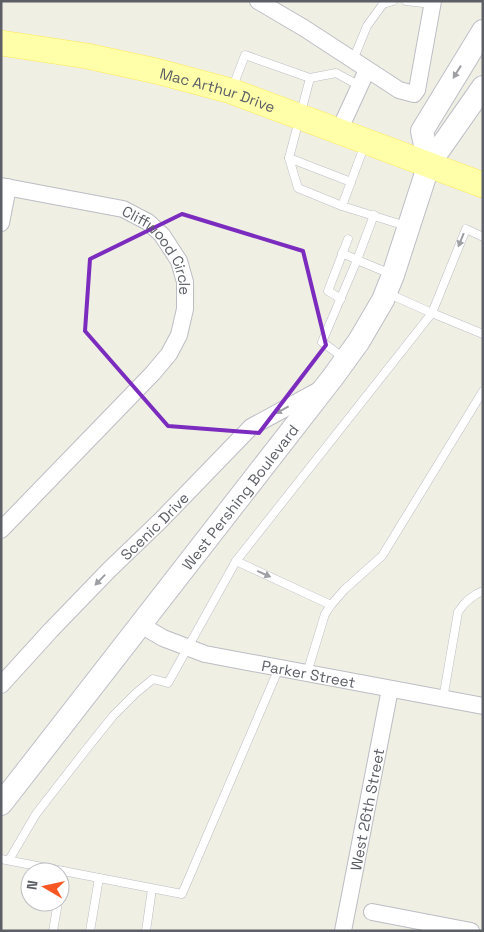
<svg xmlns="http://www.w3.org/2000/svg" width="484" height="932" viewBox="0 0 484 932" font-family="'Space Grotesk',sans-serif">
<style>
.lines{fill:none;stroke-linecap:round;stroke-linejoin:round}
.lane-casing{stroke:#bcbdc4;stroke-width:9}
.street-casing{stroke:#bcbdc4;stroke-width:18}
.secondary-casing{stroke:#bdbfc7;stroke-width:24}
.primary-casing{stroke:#fde951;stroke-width:26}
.lane{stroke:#fff;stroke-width:8}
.street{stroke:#fff;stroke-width:16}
.secondary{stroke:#fff;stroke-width:22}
.primary{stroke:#ffa;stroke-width:25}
.oneway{fill:#9d9fa3}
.marked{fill:none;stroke:#7b2cbf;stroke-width:4;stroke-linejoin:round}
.labels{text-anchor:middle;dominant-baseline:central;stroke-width:4.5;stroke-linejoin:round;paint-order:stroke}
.street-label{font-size:15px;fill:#5c5f66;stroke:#fff}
</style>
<rect width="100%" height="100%" fill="#f0efe4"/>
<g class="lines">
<defs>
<g id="lane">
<path d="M406,1L432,4"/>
<path d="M353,60L367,26L383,4L393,1"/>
<path d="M310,78L336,73L360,86"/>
<path d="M232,89L245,55L310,78L289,158L298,188L342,206L406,226"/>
<path d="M289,158L351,182"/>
<path d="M342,206L365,144"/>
<path d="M483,237L466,229L432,313L483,334"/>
<path d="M342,253L357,260L374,215"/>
<path d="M341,299L328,291L348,239"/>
<path d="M344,358L322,342L357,260L391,274"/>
<path d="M236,561L331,605"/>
<path d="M307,673L325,614L331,605L344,590L382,556L483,391"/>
<path d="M443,699L458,612C464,603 472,595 483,591"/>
<path d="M1,859L182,894L279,668"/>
<path d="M9,860L36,814L85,751L113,716L136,693L153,679L168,683L236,561L432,313L387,293"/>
<path d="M60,889L63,871"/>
<path d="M53,931L58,902"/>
<path d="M90,931L99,878"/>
<path d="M146,931L152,889"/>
</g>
<g id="street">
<path d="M258,1L304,28L399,90L414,94L417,90L433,1"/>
<path d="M339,131L367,70"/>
<path id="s1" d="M1,186L123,209L148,222L162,235L179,261L185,282V309L179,335L169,354L153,373L1,530"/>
<path d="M1,223L8,187"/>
<path id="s2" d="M141,625L163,638L205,654L483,706"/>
<path id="s3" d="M1,685L51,630L109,570L161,520L251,427L321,389"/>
<path d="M372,912L471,931"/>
<path id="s4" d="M343,931L390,689"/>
</g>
<g id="secondary">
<path d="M429,164L422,131L483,31"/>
<path id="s5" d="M1,804L333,377L359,341L383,300L393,275L429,164L483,87"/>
</g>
<g id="primary">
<path id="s6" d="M1,43L87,56L156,71L231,91L483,185"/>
</g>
</defs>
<!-- lane casing -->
<use href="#lane" class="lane-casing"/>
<!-- street casing -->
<use href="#street" class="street-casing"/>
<!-- secondary casing -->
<use href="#secondary" class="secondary-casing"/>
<!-- primary casing -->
<use href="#primary" class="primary-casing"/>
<!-- lane -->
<use href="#lane" class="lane"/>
<!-- street -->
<use href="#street" class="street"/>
<!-- secondary -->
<use href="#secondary" class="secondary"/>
<!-- primary -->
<use href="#primary" class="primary"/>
</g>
<!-- one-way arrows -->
<defs><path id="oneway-solid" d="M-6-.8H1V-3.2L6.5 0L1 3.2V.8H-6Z" transform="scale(1.25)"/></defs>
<g class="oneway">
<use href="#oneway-solid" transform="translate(457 72) rotate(122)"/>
<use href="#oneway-solid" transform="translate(461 240) rotate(112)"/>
<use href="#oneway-solid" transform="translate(282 410) rotate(152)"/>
<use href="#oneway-solid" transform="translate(264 574) rotate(24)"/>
<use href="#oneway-solid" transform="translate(100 580) rotate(134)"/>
</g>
<!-- marked area -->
<path class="marked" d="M182,214L303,251L326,345L259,433L168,426L85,331L90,259Z"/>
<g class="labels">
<!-- street labels -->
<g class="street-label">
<text stroke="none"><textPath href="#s6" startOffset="222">Mac Arthur Drive</textPath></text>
<text stroke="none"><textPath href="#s1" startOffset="181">Cliffwood Circle</textPath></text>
<text stroke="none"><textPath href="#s5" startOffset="389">West Pershing Boulevard</textPath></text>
<text stroke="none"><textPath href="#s3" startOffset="221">Scenic Drive</textPath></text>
<text stroke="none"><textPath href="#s2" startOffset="176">Parker Street</textPath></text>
<text stroke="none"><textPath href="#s4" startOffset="124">West 26th Street</textPath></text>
</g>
</g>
<!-- border -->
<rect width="484" height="932" fill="none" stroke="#5c5f66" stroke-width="5"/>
<!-- north arrow -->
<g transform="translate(45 887) rotate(279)"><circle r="24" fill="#ffffff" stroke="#bebfc2"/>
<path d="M0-4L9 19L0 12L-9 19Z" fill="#f75723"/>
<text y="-8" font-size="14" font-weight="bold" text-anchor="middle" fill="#5c5f66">N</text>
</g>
</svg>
